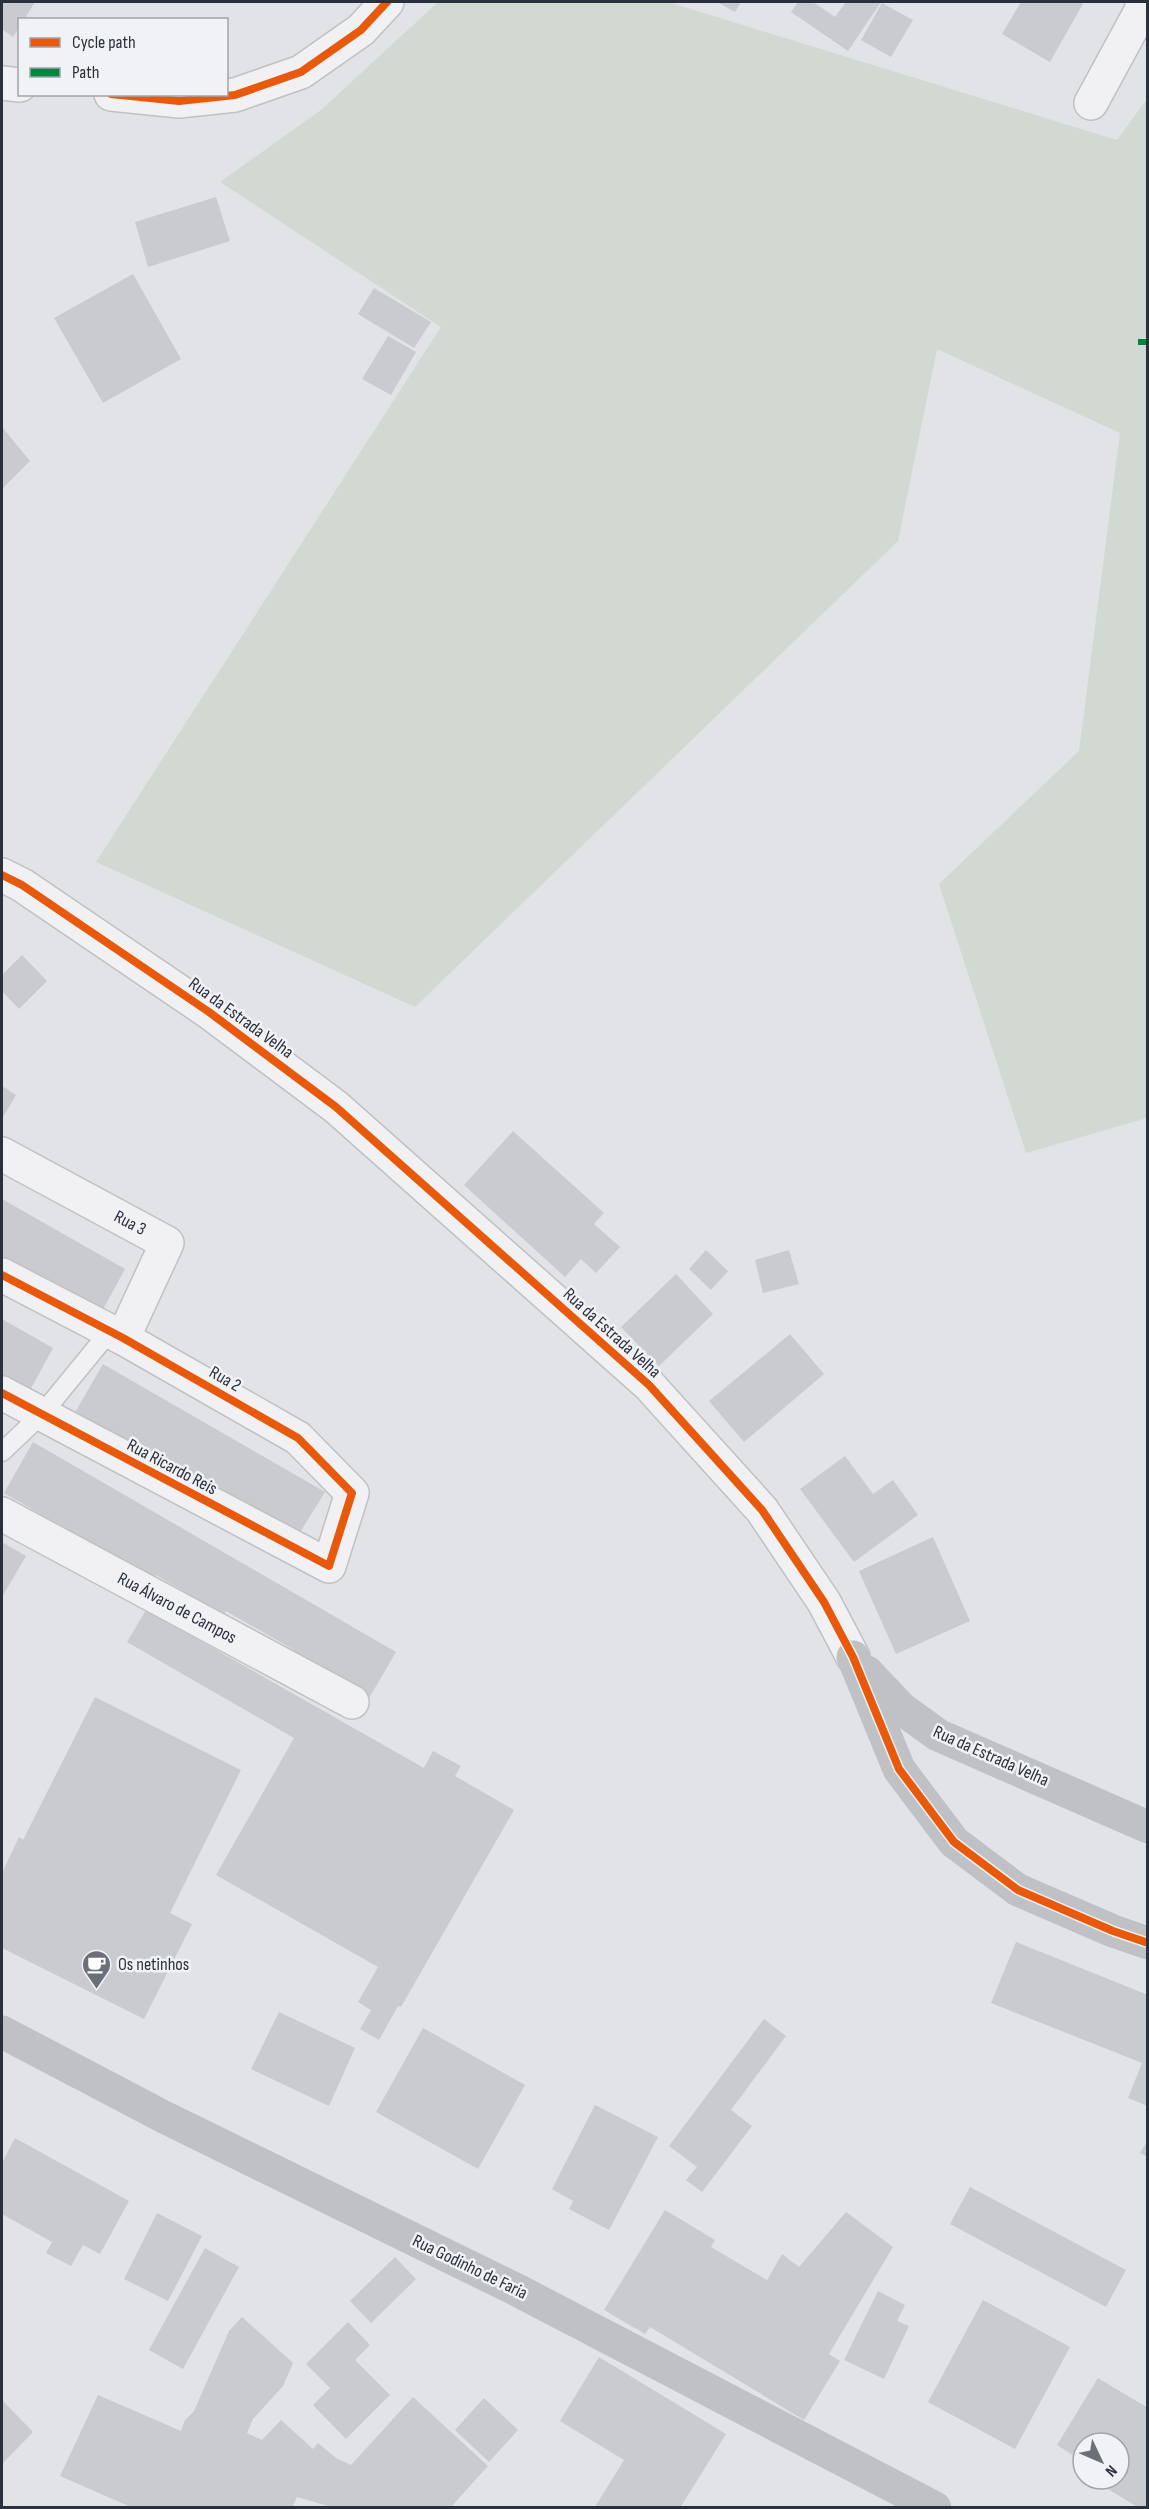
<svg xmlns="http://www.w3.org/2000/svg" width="1149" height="2509" viewBox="0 0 1149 2509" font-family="'Sofia Sans Condensed',sans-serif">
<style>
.green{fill:#d2d9d2}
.building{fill:#cacbce}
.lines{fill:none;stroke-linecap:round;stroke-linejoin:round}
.lane-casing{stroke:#c0c1c4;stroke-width:21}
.street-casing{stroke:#c0c1c4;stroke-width:36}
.lane{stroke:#f1f1f3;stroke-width:18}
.street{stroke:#f1f1f3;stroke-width:33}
.secondary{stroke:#c0c1c5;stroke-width:33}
.quiet{stroke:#00873e;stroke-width:6;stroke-dasharray:12 6;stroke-linecap:butt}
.cycleway-casing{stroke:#f0f2f5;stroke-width:11}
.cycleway{stroke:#e8590c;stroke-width:8}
.labels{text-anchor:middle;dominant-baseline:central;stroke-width:5;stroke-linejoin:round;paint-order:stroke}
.street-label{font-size:18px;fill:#2b303d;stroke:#f0f2f5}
.poi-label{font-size:18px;fill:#2b303d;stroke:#f0f2f5;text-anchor:start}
</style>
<rect width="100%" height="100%" fill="#e1e3e6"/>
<!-- green -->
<path class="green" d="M438,2H668L1117,140L1147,99V1118L1026,1153L939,884L1079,751L1120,433L937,349L898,541L415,1007L96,862L441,327L220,182L321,110Z"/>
<!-- building -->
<g class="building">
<path d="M2,2H35L24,20H20V26L13,37L2,29Z"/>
<path d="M717,2H741L735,12Z"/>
<path d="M798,2H813L835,17L846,2H881L848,51L791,12Z"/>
<path d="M1021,2H1084L1050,62L1002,34Z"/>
<path d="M882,3L913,20L891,57L861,40Z"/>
<path d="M216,197L230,241L148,267L135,222Z"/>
<path d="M133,274L181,359L103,403L54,318Z"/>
<path d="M374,288L431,322L414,348L358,314Z"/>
<path d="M388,336L416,352L391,395L362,379Z"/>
<path d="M2,427L30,461L2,489Z"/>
<path d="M22,955L47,981L19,1009L2,991V975Z"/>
<path d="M2,1086L16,1095L2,1119Z"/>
<path d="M513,1131L604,1213L594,1224L620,1247L596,1273L581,1259L565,1277L464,1185Z"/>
<path d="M2,1199L125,1269L100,1315L2,1259Z"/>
<path d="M706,1250L728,1271L711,1290L689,1269Z"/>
<path d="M789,1250L799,1284L763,1293L755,1260Z"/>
<path d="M676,1274L713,1314L659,1366L621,1327Z"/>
<path d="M2,1319L53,1348L29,1392L2,1377Z"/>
<path d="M790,1334L824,1374L744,1442L709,1401Z"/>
<path d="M103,1364L325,1492L299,1534L227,1492L222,1502L73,1416Z"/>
<path d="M33,1442L396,1652L365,1705L288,1661L294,1650L226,1611L219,1623L186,1604L192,1596L156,1575L153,1579L4,1493Z"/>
<path d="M845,1456L873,1494L893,1480L918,1515L854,1562L800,1489Z"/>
<path d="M933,1537L970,1621L896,1654L859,1571Z"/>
<path d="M2,1542L26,1556L2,1597Z"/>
<path d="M146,1610L424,1768L433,1751L461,1766L455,1776L514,1810L401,2007L398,2006L379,2040L360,2029L371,2010L358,2002L378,1967L216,1875L294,1738L127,1642Z"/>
<path d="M95,1697L241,1770L170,1913L192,1924L144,2019L2,1948V1873L19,1837L23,1840Z"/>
<path d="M1016,1942L1148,1995V2106L1128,2098L1142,2063L991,2003Z"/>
<path d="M279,2012L355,2048L329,2106L251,2069Z"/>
<path d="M764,2019L786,2036L731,2110L752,2126L702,2192L686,2180L697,2167L669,2146Z"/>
<path d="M423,2028L525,2085L478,2169L376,2112Z"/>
<path d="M595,2105L658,2137L609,2230L569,2209L573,2201L552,2189Z"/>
<path d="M15,2138L129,2201L100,2254L83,2245L71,2266L46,2253L52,2242L2,2214V2163Z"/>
<path d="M1148,2140V2157L1140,2153Z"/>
<path d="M970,2187L1126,2270L1106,2307L950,2224Z"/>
<path d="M665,2210L715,2240L711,2247L767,2280L782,2254L799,2267L846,2212L893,2247L829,2354L840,2361L804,2420L650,2327L645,2334L604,2310Z"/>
<path d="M157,2213L202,2236L168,2301L124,2279Z"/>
<path d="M205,2248L239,2267L183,2369L149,2350Z"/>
<path d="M395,2257L416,2279L371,2323L350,2301Z"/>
<path d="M878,2291L905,2305L897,2321L909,2326L884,2379L844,2360Z"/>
<path d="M983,2300L1070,2347L1015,2449L928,2402Z"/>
<path d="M242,2317L293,2363L283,2386L253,2419L247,2433L262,2440L281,2420L313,2449L318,2443L336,2458L351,2465L413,2397L488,2466L450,2508H335L297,2497L292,2508H133L60,2476L98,2395L181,2431L185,2420L194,2411L229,2331Z"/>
<path d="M348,2322L370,2345L355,2360L390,2395L346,2439L313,2405L330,2388L306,2364Z"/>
<path d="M599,2357L726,2434L680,2508L595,2507L624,2460L560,2421Z"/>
<path d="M1098,2378L1148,2408V2508H1139L1095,2481L1119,2479V2443H1083V2462L1057,2445Z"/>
<path d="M484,2398L518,2430L489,2462L455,2430Z"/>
<path d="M2,2400L33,2432L2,2464Z"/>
</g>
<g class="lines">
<defs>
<path id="lane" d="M2,1452L42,1414L110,1331"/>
<g id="street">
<path d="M2,83L20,85"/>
<path d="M111,94L179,101L235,95L301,72L361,30L387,2"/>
<path d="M1091,103L1142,9V2"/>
<path d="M2,875L22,885L209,1012L336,1107L649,1385L762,1510L824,1602L853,1657"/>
<path d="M2,1154L167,1243L123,1338"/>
<path d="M2,1275L123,1338L298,1438L352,1493L329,1566L2,1393"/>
<path d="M2,1514L352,1702"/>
</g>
</defs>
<!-- lane casing -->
<use href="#lane" class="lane-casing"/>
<!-- street casing -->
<use href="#street" class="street-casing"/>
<!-- lane -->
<use href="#lane" class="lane"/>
<!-- street -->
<use href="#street" class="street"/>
<!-- secondary -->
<g class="secondary">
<path d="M853,1657L899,1769L954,1842L1018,1890L1113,1931L1148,1943"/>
<path d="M867,1672L902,1709L938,1735L1148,1827"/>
<path d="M2,2032L164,2117L515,2289L935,2508"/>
</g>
<!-- quiet -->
<path class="quiet" d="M1138,342H1148"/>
<defs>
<g id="cycleway">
<path d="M111,94L179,101L235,95L301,72L361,30L387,2"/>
<path d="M2,875L22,885L209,1012L336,1107L649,1385L762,1510L824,1602L853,1657L899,1769L954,1842L1018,1890L1113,1931L1148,1943"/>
<path d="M2,1275L123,1338L298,1438L352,1493L329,1566L2,1393"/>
</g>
</defs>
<!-- cycleway casing -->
<use href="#cycleway" class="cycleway-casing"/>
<!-- cycleway -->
<use href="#cycleway" class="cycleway"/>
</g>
<!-- icons -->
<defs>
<symbol id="cafe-pin" viewBox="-11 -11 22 30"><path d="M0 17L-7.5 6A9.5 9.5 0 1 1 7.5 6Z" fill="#6b6f78" stroke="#f0f2f5"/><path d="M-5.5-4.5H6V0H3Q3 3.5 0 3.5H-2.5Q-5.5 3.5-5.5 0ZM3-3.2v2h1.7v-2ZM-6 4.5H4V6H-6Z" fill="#fff"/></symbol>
</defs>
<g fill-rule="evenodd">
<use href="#cafe-pin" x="80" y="1948" width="33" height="45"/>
</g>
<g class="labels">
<!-- street labels -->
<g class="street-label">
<text transform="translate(241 1018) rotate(36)">Rua da Estrada Velha</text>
<text transform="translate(130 1223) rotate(28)">Rua 3</text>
<text transform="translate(612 1333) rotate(42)">Rua da Estrada Velha</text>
<text transform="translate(225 1379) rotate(30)">Rua 2</text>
<text transform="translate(172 1467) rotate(28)">Rua Ricardo Reis</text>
<text transform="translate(177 1608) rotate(28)">Rua Álvaro de Campos</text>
<text transform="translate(991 1756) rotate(24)">Rua da Estrada Velha</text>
<text transform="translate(470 2267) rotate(26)">Rua Godinho de Faria</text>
</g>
<!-- poi labels -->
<g class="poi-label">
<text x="118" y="1964">Os netinhos</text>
</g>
</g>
<!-- border -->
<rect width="1149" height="2509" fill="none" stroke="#2b303d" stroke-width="6"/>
<!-- legend -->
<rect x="18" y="18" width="210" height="78" fill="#f0f2f5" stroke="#a1a4ab" stroke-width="1.5"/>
<rect x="30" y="38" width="30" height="9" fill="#e8590c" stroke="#a1a4ab" stroke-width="1.5"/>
<text x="72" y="48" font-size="18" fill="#2b303d">Cycle path</text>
<rect x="30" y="68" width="30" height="9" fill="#00873e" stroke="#a1a4ab" stroke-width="1.5"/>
<text x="72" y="78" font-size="18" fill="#2b303d">Path</text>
<!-- north arrow -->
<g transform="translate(1101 2461) rotate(134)"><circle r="28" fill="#f0f2f5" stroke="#a1a4ab" stroke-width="1.5"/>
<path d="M0-4.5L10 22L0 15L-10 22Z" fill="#6b6f78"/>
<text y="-9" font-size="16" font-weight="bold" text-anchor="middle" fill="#2b303d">N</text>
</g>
</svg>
